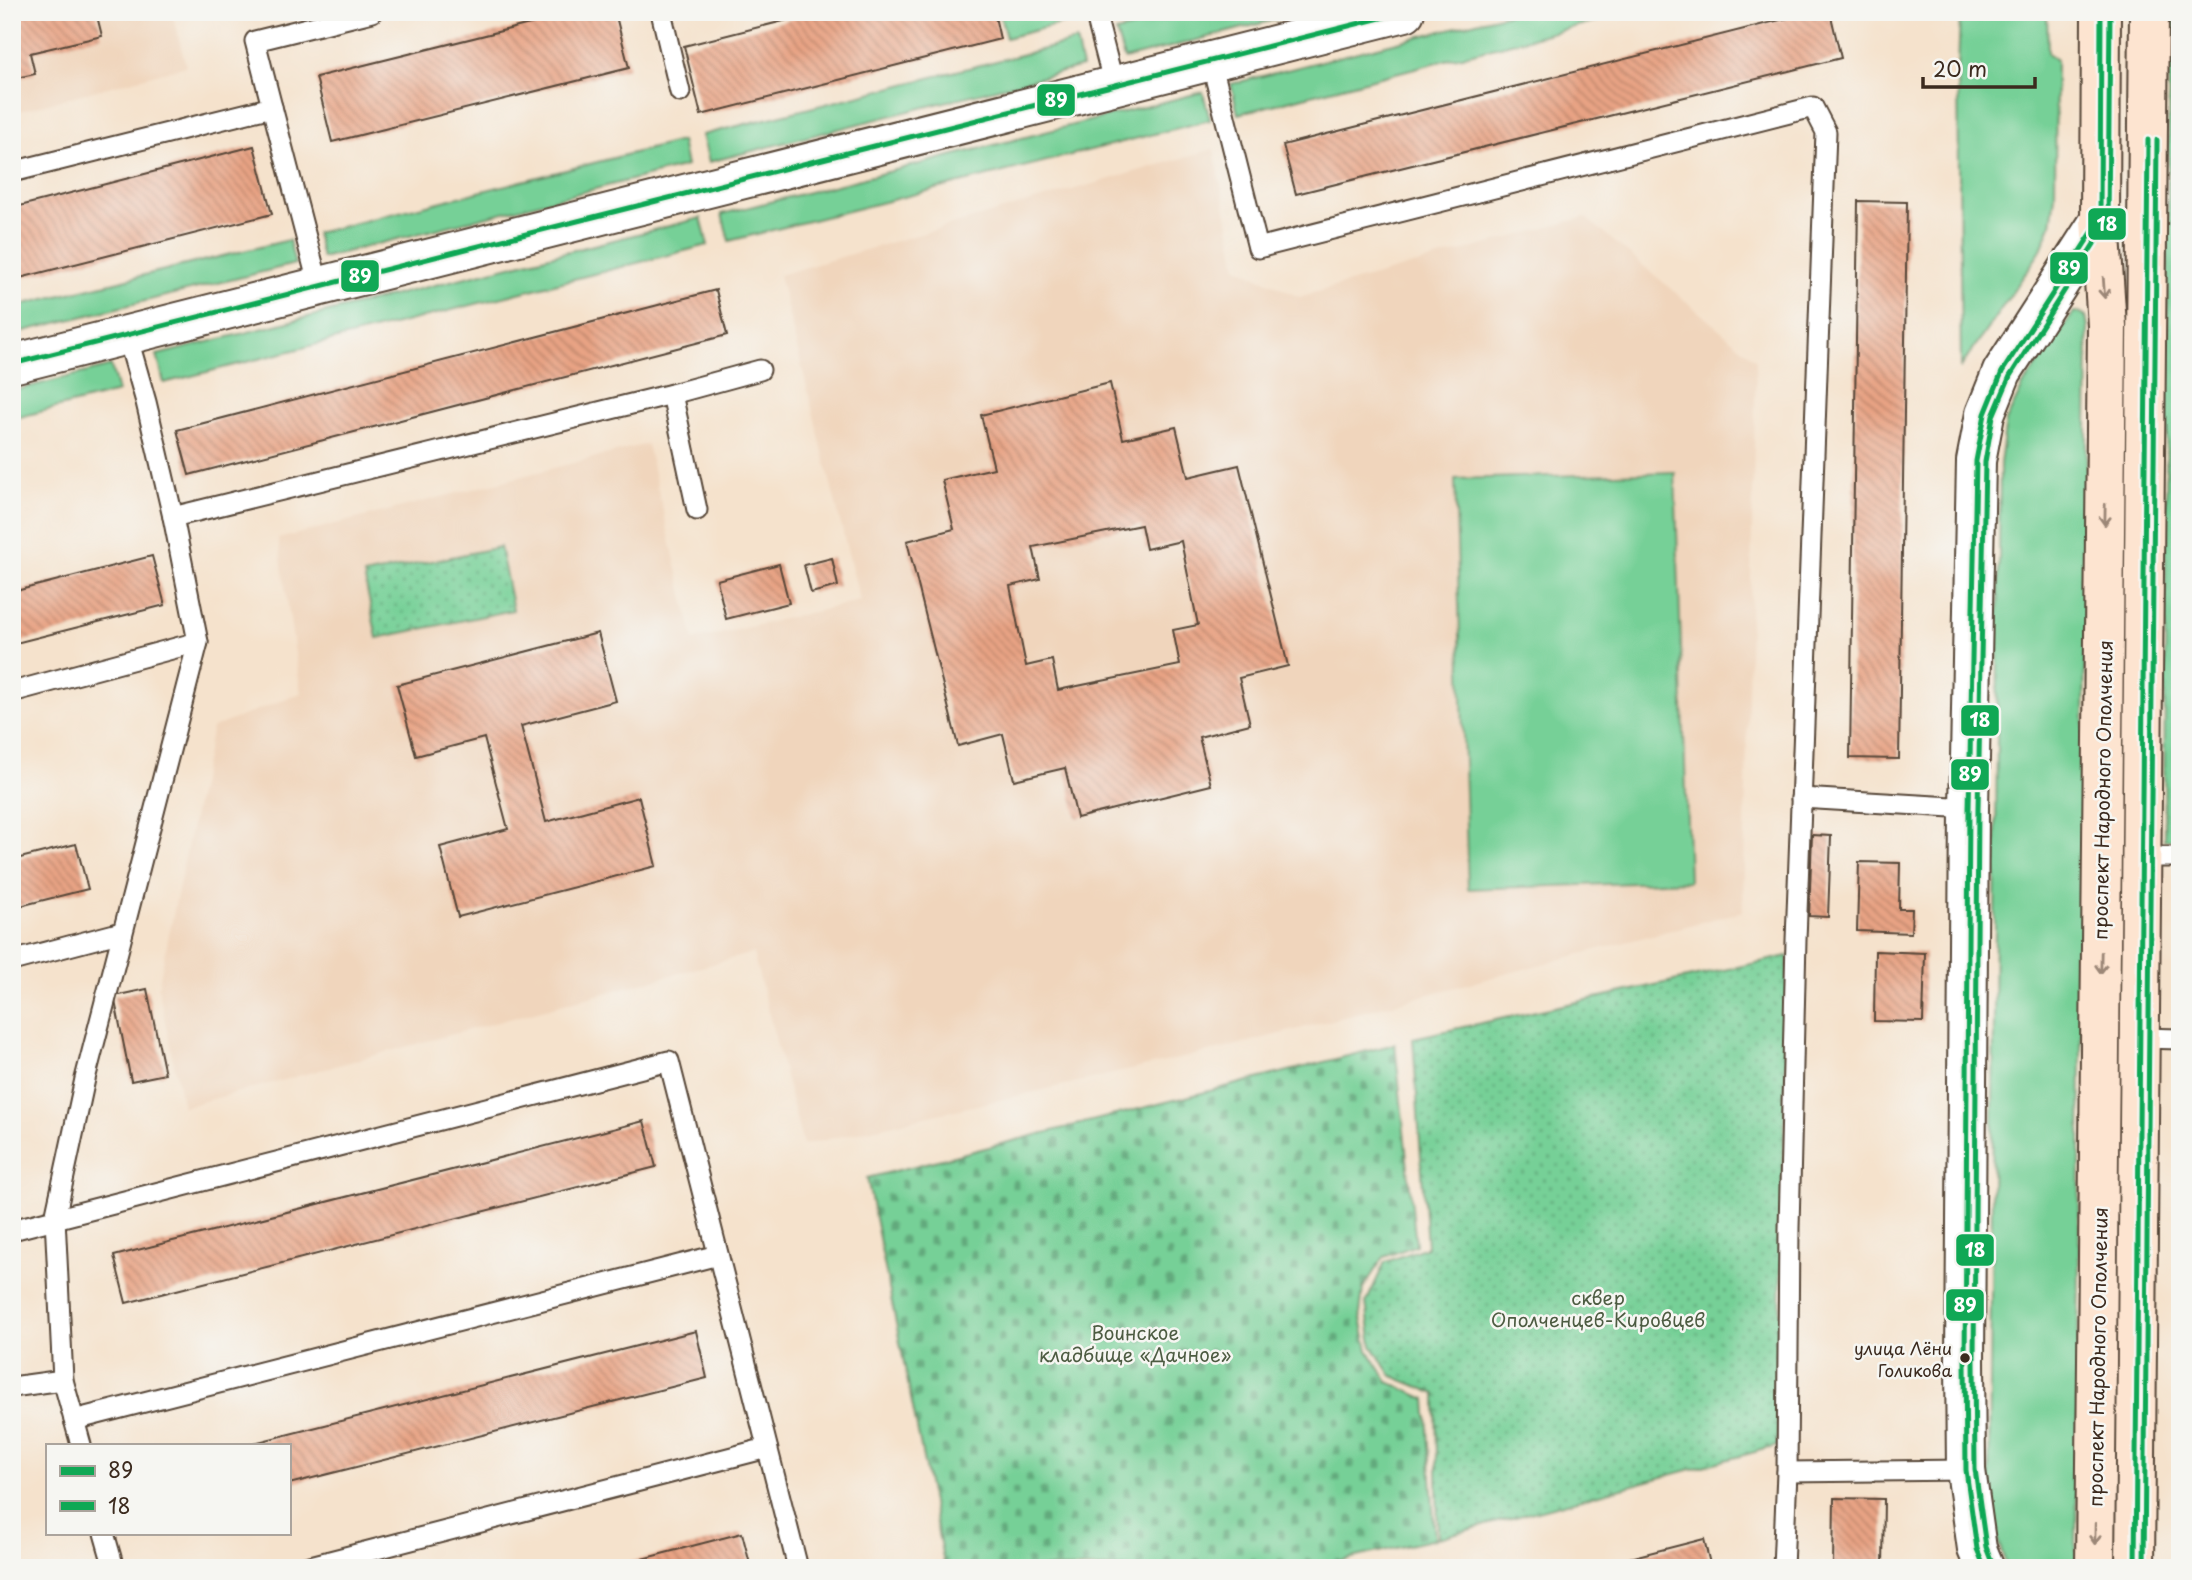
<svg xmlns="http://www.w3.org/2000/svg" width="2192" height="1580" viewBox="0 0 2192 1580" font-family="'Playpen Sans',sans-serif">
<style>
.built{fill:#f0d5bc}
.green{fill:#76d097;stroke:#587d5a;stroke-width:2}
.cemetery{fill:url(#cemetery-stones);stroke:#587d5a;stroke-width:2}
.park{fill:url(#park-dots);stroke:#587d5a;stroke-width:2}
.building{fill:url(#building-back-hatch);fill-rule:evenodd}
.lines{fill:none;stroke-linecap:round;stroke-linejoin:round}
.lane-casing{stroke:#574638;stroke-width:23}
.street-casing{stroke:#574638;stroke-width:42}
.secondary-casing{stroke:#574638;stroke-width:42}
.lane{stroke:#fff;stroke-width:19}
.street{stroke:#fff;stroke-width:38}
.secondary{stroke:#fde4d0;stroke-width:38}
.bus-1-casing{stroke:#f6f6f2;stroke-width:10}
.bus-2-casing{stroke:#f6f6f2;stroke-width:10}
.bus-1{stroke:#10a855;stroke-width:5}
.bus-2{stroke:#10a855;stroke-width:5}
.oneway{stroke:#9c8777}
.bus-dot{fill:#3b2a1e;stroke:#f6f6f2;stroke-width:2.5}
.labels{text-anchor:middle;dominant-baseline:central;stroke-width:5;stroke-linejoin:round;paint-order:stroke}
.bus-label{font-size:17px;fill:#3b2a1e;stroke:#f6f6f2;text-anchor:end}
.street-label{font-size:19px;fill:#3b2a1e;stroke:#f6f6f2}
.park-label{font-size:19px;fill:#4d5c42;stroke:#f6f6f2}
.line-badge{stroke:#f6f6f2;stroke-width:2.5}
.badge-label{font-size:19px;text-anchor:middle;font-weight:bold;fill:#fff}
</style>
<defs>
<pattern id="cemetery-stones" width="16" height="16" patternUnits="userSpaceOnUse" patternTransform="scale(1.75)"><rect width="16" height="16" fill="#76d097"/><path d="M2 7V4a2 2 0 0 1 4 0v3zM10 15v-3a2 2 0 0 1 4 0v3z" fill="#62a97b"/></pattern>
<pattern id="park-dots" width="8" height="8" patternUnits="userSpaceOnUse" patternTransform="scale(1.75)"><rect width="8" height="8" fill="#76d097"/><path d="M2 2h.1M6 6h.1" fill="none" stroke="#62a97b" stroke-width="1.8" stroke-linecap="round"/></pattern>
<pattern id="building-back-hatch" width="6" height="6" patternUnits="userSpaceOnUse" patternTransform="scale(1.75)"><rect width="6" height="6" fill="#e8a384"/><path d="M-1 5l2 2M0 0l6 6M5-1l2 2" fill="none" stroke="#bd856b"/></pattern>
</defs>
<rect width="100%" height="100%" fill="#f6f6f2"/>
<filter id="ink" filterUnits="userSpaceOnUse"><feTurbulence type="fractalNoise" baseFrequency=".0143" numOctaves="2"/><feDisplacementMap in="SourceGraphic" scale="14" xChannelSelector="R" yChannelSelector="G"/><feConvolveMatrix kernelMatrix="1 2 1 2 8 2 1 2 1" color-interpolation-filters="sRGB"/></filter>
<filter id="wash" filterUnits="userSpaceOnUse"><feTurbulence type="fractalNoise" baseFrequency=".00686" numOctaves="4" result="noise"/><feDisplacementMap in="SourceGraphic" scale="28" xChannelSelector="R" yChannelSelector="G"/><feGaussianBlur stdDeviation="1.57" result="paint"/><feColorMatrix in="noise" values="0 0 0 0 0 0 0 0 0 0 0 0 0 0 0 0 0 1.4 0 .05"/><feComposite in="paint" operator="in"/></filter>
<g filter="url(#wash)">
<rect width="100%" height="100%" fill="#f5e2cc"/>
<!-- built -->
<g class="built">
<path d="M12,12H172L186,66L12,113Z"/>
<path d="M1214,149L1237,267L1299,297L1585,217L1756,360L1743,911L1226,1048L803,1145L753,953L183,1107L158,987L212,728L301,693L278,539L647,444L694,640L860,601L779,275Z"/>
</g>
<!-- green -->
<g class="green">
<path d="M999,12H1068L1071,21L1006,38Z"/>
<path d="M1195,12H1305L1124,59L1116,32Z"/>
<path d="M1516,12H1631L1238,114L1231,84Z"/>
<path d="M1960,12H2047L2048,53L2056,60L2055,196L2051,225L2040,252L1961,367L1958,71Z"/>
<path d="M2169,12H2180V840H2164Z"/>
<path d="M1076,41L1082,67L709,162L702,135Z"/>
<path d="M1203,92L1210,120L729,241L722,214Z"/>
<path d="M681,141L686,166L322,258L316,233Z"/>
<path d="M701,218L708,245L164,383L157,355Z"/>
<path d="M289,240L295,264L12,334V307Z"/>
<path d="M2074,312L2080,313L2086,317L2088,327L2076,1568H2008L1996,1536L1989,1476L2000,463L2006,421L2024,384Z"/>
<path d="M111,366L118,392L12,419V391Z"/>
<path d="M1675,472L1689,881L1468,889L1455,479Z"/>
</g>
<!-- cemetery -->
<path class="cemetery" d="M1395,1044L1416,1245L1384,1257L1363,1288L1360,1314L1368,1350L1388,1382L1426,1399L1435,1539L1309,1568H945L867,1178Z"/>
<!-- park -->
<g class="park">
<path d="M500,547L513,610L377,638L364,575Z"/>
<path d="M1788,956L1777,1446L1438,1538L1436,1394L1392,1376L1372,1346L1366,1303L1385,1262L1427,1247L1413,1038Z"/>
</g>
<g id="blocks">
<!-- building -->
<g class="building">
<path d="M12,12H96L102,36L30,53L35,74L12,79Z"/>
<path d="M578,12H615L629,68L332,142L316,77Z"/>
<path d="M819,12H994L1000,39L701,115L684,46Z"/>
<path d="M1812,12H1830L1841,58L1296,194L1283,145Z"/>
<path d="M254,146L272,214L12,280V208Z"/>
<path d="M1858,201L1907,202L1899,759L1850,758Z"/>
<path d="M716,290L727,335L189,475L177,430Z"/>
<path d="M1110,383L1123,439L1176,427L1188,477L1239,465L1288,666L1239,678L1250,724L1199,737L1211,785L1077,818L1065,768L1014,780L1003,734L958,746L907,541L954,529L942,480L994,468L981,415ZM1141,525L1146,549L1181,541L1198,625L1173,630L1180,665L1058,690L1052,660L1026,666L1010,586L1040,579L1033,547Z"/>
<path d="M152,556L165,605L12,644V592Z"/>
<path d="M832,558L838,586L811,593L804,565Z"/>
<path d="M779,564L789,603L726,619L717,580Z"/>
<path d="M598,633L616,701L521,726L546,822L639,797L656,866L458,917L440,847L508,829L484,738L416,756L397,685Z"/>
<path d="M1812,835L1831,836L1828,917L1809,916Z"/>
<path d="M76,844L88,889L12,908V860Z"/>
<path d="M1859,862L1900,863L1899,909H1912L1911,933L1857,931Z"/>
<path d="M1875,951L1925,953L1923,1022L1874,1021Z"/>
<path d="M147,989L165,1074L131,1081L114,996Z"/>
<path d="M644,1121L656,1167L126,1303L114,1256Z"/>
<path d="M12,1150L19,1171L12,1173Z"/>
<path d="M696,1331L707,1378L289,1484V1445H246Z"/>
<path d="M1834,1498L1884,1499L1883,1568H1833Z"/>
<path d="M742,1533L751,1568H611V1567Z"/>
<path d="M1704,1539L1711,1568H1594V1567Z"/>
</g>
</g>
</g>
<g filter="url(#ink)">
<use href="#blocks" fill-opacity="0" stroke="#574638" stroke-width="2"/>
<g class="lines">
<defs>
<g id="lane">
<path d="M661,12L680,92"/>
<path d="M1095,12L1114,85"/>
<path d="M1211,61L1258,248L1813,107L1826,132L1796,940L1789,1228L1787,1472L1783,1568"/>
<path d="M272,107L319,287"/>
<path d="M12,172L272,107L255,41L372,12"/>
<path d="M672,394L697,510"/>
<path d="M173,517L672,394L760,370"/>
<path d="M12,692L198,642"/>
<path d="M1801,798L1969,808"/>
<path d="M2141,857H2180"/>
<path d="M12,961L122,932"/>
<path d="M2140,1038L2180,1039"/>
<path d="M12,1230L669,1061L798,1568"/>
<path d="M12,1387L63,1380"/>
<path d="M74,1420L718,1255"/>
<path d="M81,1445L63,1380L55,1218L85,1079L198,642L173,517L146,402L127,335"/>
<path d="M1787,1472L1966,1470"/>
<path d="M104,1533L114,1568"/>
<path d="M303,1568L767,1448"/>
</g>
<g id="street">
<path d="M12,364L1405,12"/>
<path d="M1985,1568L1977,1549L1966,1470L1965,1361L1969,808L1976,461L1985,414L2002,372L2100,220"/>
</g>
<g id="secondary">
<path d="M2095,1568L2107,326L2100,220L2101,12"/>
<path d="M2135,1568L2149,12"/>
</g>
</defs>
<!-- lane casing -->
<use href="#lane" class="lane-casing"/>
<!-- street casing -->
<use href="#street" class="street-casing"/>
<!-- secondary casing -->
<use href="#secondary" class="secondary-casing"/>
<!-- lane -->
<use href="#lane" class="lane"/>
<!-- street -->
<use href="#street" class="street"/>
<!-- secondary -->
<use href="#secondary" class="secondary"/>
<defs>
<g id="bus-1">
<path d="M12,364L1404,12"/>
<path d="M1985,1568L1977,1549L1966,1470L1965,1361L1969,808L1976,461L1985,414L2002,372L2100,220L2101,12"/>
<path d="M2135,1568L2148,140"/>
</g>
<g id="bus-2">
<path d="M1993,1565L1986,1547L1975,1469L1974,1361L1978,808L1985,462L1993,416L2010,376L2108,222L2110,12"/>
<path d="M2144,1568L2157,140"/>
</g>
</defs>
<!-- bus-1 casing -->
<use href="#bus-1" class="bus-1-casing"/>
<!-- bus-2 casing -->
<use href="#bus-2" class="bus-2-casing"/>
<!-- bus-1 -->
<use href="#bus-1" class="bus-1"/>
<!-- bus-2 -->
<use href="#bus-2" class="bus-2"/>
</g>
<!-- one-way arrows -->
<defs><path id="oneway-shaft" d="M-6 0H5M1.5-3L5.5 0L1.5 3" fill="none" stroke-width="1.6" stroke-linecap="round" stroke-linejoin="round" transform="scale(1.75)"/></defs>
<g class="oneway">
<use href="#oneway-shaft" transform="translate(2104 288) rotate(86)"/>
<use href="#oneway-shaft" transform="translate(2105 515) rotate(91)"/>
<use href="#oneway-shaft" transform="translate(2101 963) rotate(91)"/>
<use href="#oneway-shaft" transform="translate(2095 1534) rotate(91)"/>
</g>
</g>
<!-- markers -->
<circle class="bus-dot" cx="1965" cy="1358" r="6"/>
<g class="labels">
<!-- bus labels -->
<g class="bus-label">
<text x="1952" y="1348">улица Лёни<tspan x="1952" dy="22">Голикова</tspan></text>
</g>
<!-- street labels -->
<g class="street-label">
<text transform="translate(2102 790) rotate(-89)">проспект Народного Ополчения</text>
<text transform="translate(2097 1357) rotate(-89)">проспект Народного Ополчения</text>
</g>
<!-- park labels -->
<g class="park-label">
<text x="1598" y="1297">сквер<tspan x="1598" dy="22">Ополченцев-Кировцев</tspan></text>
<text x="1135" y="1332">Воинское<tspan x="1135" dy="22">кладбище «Дачное»</tspan></text>
</g>
</g>
<g class="line-badge">
<rect x="1036" y="83" width="40" height="34" rx="7" fill="#10a855"/>
<rect x="2087" y="207" width="40" height="34" rx="7" fill="#10a855"/>
<rect x="2049" y="251" width="40" height="34" rx="7" fill="#10a855"/>
<rect x="340" y="259" width="40" height="34" rx="7" fill="#10a855"/>
<rect x="1960" y="704" width="40" height="33" rx="7" fill="#10a855"/>
<rect x="1950" y="758" width="40" height="33" rx="7" fill="#10a855"/>
<rect x="1955" y="1233" width="40" height="34" rx="7" fill="#10a855"/>
<rect x="1945" y="1288" width="40" height="34" rx="7" fill="#10a855"/>
</g>
<g class="badge-label">
<text x="1056" y="107">89</text>
<text x="2107" y="231">18</text>
<text x="2069" y="275">89</text>
<text x="360" y="283">89</text>
<text x="1980" y="727">18</text>
<text x="1970" y="781">89</text>
<text x="1975" y="1257">18</text>
<text x="1965" y="1312">89</text>
</g>
<!-- margin -->
<rect width="2192" height="1580" fill="none" stroke="#f6f6f2" stroke-width="42"/>
<!-- legend -->
<rect x="46" y="1444" width="245" height="91" fill="#f6f6f2" stroke="#aba49d" stroke-width="2"/>
<rect x="60" y="1466" width="35" height="10" fill="#10a855" stroke="#aba49d" stroke-width="2"/>
<text x="108" y="1478" font-size="21" fill="#3b2a1e">89</text>
<rect x="60" y="1501" width="35" height="10" fill="#10a855" stroke="#aba49d" stroke-width="2"/>
<text x="108" y="1514" font-size="21" fill="#3b2a1e">18</text>
<!-- scale -->
<path d="M1923 77v10h112v-10" fill="none" stroke="#3b2a1e" stroke-width="3.5"/>
<text x="1933" y="77" font-size="21" fill="#3b2a1e" stroke="#f6f6f2" stroke-width="5" paint-order="stroke">20 m</text>
</svg>
